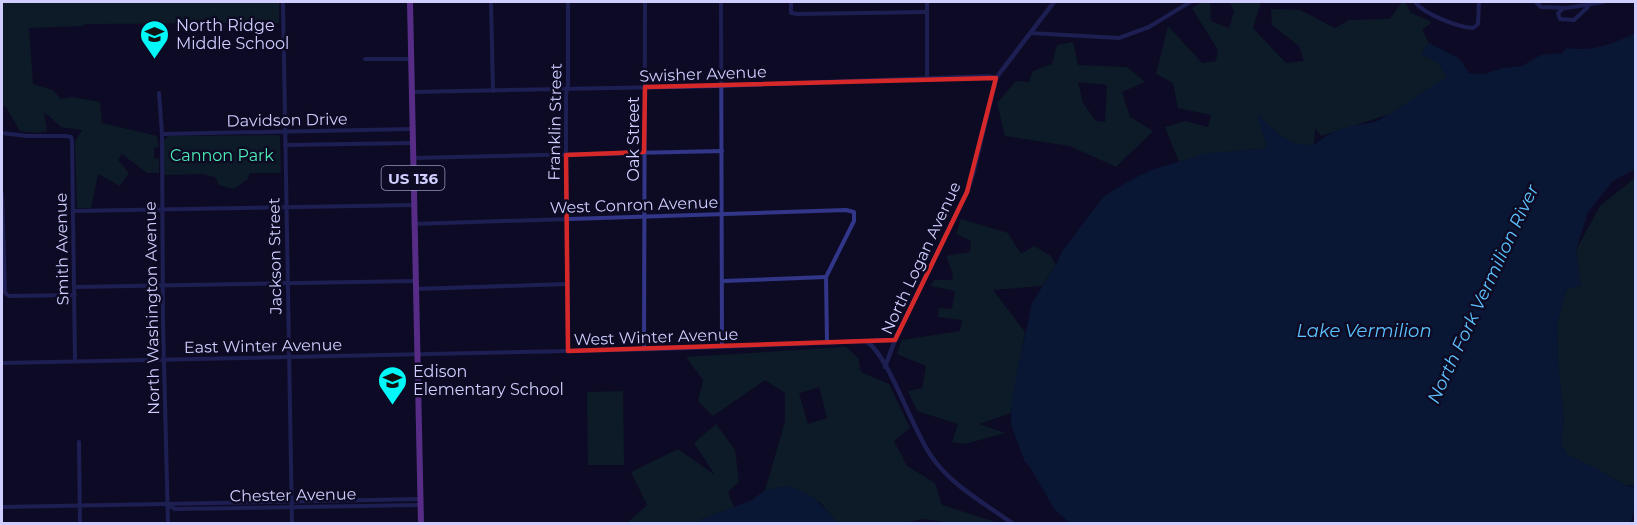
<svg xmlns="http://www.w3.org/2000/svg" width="1637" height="525" viewBox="0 0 1637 525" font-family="Montserrat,sans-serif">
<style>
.green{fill:#0e2e2a;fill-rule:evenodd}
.water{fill:#062448}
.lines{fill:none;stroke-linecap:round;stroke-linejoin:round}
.minor{stroke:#313688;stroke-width:4}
.tertiary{stroke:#313688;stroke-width:4.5}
.primary{stroke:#af55ff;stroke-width:6}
.marked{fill:none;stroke:#d62828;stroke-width:4.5;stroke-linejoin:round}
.labels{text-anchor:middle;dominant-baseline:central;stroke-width:5;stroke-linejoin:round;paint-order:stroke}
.shield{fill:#0d0b24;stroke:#9594bd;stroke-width:1.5}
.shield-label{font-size:15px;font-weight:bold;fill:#cfceff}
.poi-label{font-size:16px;fill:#cfceff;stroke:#0d0b24;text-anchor:start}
.street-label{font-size:16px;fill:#cfceff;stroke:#0d0b24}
.park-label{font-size:16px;fill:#4decb5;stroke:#0d0b24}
.water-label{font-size:18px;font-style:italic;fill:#5cc3ff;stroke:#0d0b24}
</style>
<rect width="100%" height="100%" fill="#0d0b24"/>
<!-- green -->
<g class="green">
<path d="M2,2H279V23L85,24L82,26L29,28L33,84L53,90L61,99L72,97L100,102L102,123L157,136L159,147L154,148V159L159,158V173H147L122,154L118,160L129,173L120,186L98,174L91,208H77L75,142L82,130L61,127L44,112L47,131L37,133L20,131L6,107L2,105Z"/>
<path d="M1203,2H1210L1211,21L1229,28L1234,12L1230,2H1261L1253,28L1286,63L1304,61L1299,46L1272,25L1271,9L1300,10L1335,28L1349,20L1390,19L1402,2H1405L1411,13L1432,22L1422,30L1429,43L1421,54L1439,63L1447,77L1393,113L1321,136L1315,128L1314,146C1287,147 1277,132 1258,115L1268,148L1204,154L1179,162L1165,127L1185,121L1208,127L1211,115L1178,108L1173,83L1156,74L1168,26L1202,63L1216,61L1218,50L1192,8Z"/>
<path d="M1073,42L1078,65L1127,67L1145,82L1122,92L1130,117L1153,131L1116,167L1070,146L1005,136L997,103L1016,81L1029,82L1033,71L1052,64L1057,45ZM1078,82L1107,85L1105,122L1096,121L1083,103Z"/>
<path d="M277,135L280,136L281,173H250L248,179L234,189L219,185L215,177L202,174L164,175V140L168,136Z"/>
<path d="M1635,178V485H1624L1598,469L1567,455L1561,444L1564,419L1558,363L1557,325L1566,290L1581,285L1576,250L1600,206Z"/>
<path d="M961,219L1008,233L1021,254L1034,246L1050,255L1056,265L1042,286L993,290L1025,332L1013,396L1011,413L979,424L1005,433L965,444L952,442L958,424L917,411L908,391L922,388L926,366L897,354L902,340L960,331L962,320L938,317L939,308L952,309L955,291L931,286L934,280H952L953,274L946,256L970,252L971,241L956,234Z"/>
<path d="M846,347L858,358L861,372L889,384L910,428L894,441L907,466L935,483L942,505L999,523H953L923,519L904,523H837L821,503L788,486L765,490L785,422V393L765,380L713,416L698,401L703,380L686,357ZM819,387L827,418L808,424L799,393Z"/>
<path d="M623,391L624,465H588L587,392Z"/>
<path d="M716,424L735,450L739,482L728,492L734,507L700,520L696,523L626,524L647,505L631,472L678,449L715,475L694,443Z"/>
</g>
<!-- water -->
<g class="water">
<path d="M1635,33V169L1613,181L1588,212L1576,250L1581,285L1566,290L1557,325L1558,363L1564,419L1561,444L1567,455L1598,469L1624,485L1635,487V508L1630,523L1071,524L1055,510L1028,464L1025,462L1011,425L1012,396L1032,303L1056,265L1063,250L1104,196L1129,181L1151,170L1204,154L1267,148L1257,114C1277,132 1286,146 1314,145C1325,135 1340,128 1356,125C1364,123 1371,124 1379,120C1403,108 1423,90 1447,77L1439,63L1421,54L1429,43L1459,58L1469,73L1484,74L1503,68L1522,66L1541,55L1562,53L1567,48C1592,52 1614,44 1635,33Z"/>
<path d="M788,486C813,494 821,503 837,523H696L700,520L752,500L765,490Z"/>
</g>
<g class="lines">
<!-- minor -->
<g class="minor">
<path d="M283,2L292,524"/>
<path d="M491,2L493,91"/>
<path d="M721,2L722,347"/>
<path d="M791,2V13L798,14L927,12"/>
<path d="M927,2V79"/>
<path d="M1415,2C1424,14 1457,27 1473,28L1478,24L1479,2"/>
<path d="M1536,2L1541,7L1567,8L1603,2"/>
<path d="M1563,9L1558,13L1560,19L1574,20L1588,7L1589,2"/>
<path d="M1030,33L1119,38L1149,27L1190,2"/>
<path d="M365,59H410"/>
<path d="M412,92L716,86L988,76L996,78"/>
<path d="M159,93L162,134L163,322L168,524"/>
<path d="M2,133L27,136H66L71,137L72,141L75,361"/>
<path d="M162,134L412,129"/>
<path d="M285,145L412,143"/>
<path d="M413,158L722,151"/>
<path d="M2,194L5,293L9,296L75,295"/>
<path d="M74,211L414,205"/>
<path d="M413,224L846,210L854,212V221L826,277L827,342"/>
<path d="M723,281L826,277"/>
<path d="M75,287L415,281"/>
<path d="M415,289L567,284"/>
<path d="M644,349L645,2"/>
<path d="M568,351L566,155V95L568,84V2"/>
<path d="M2,363L665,349L895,340"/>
<path d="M79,442L80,524"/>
<path d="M168,505L175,509L420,505"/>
<path d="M2,507L420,499"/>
</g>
<!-- tertiary -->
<g class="tertiary">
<path d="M866,341C890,356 913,434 934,460C954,487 986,504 1013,524"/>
<path d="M885,367L895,340L967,192L973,174L996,78L1054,2"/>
</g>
<!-- primary -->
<path class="primary" d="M410,2L421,524"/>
</g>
<!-- marked area -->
<path d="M0 0H1637V525H0ZM996,78L967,192L895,340L568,351L566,155L644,152L645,87Z" fill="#0d0b24" fill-opacity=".55" fill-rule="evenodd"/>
<path class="marked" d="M996,78L967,192L895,340L568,351L566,155L644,152L645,87Z"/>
<!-- icons -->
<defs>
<symbol id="school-pin" viewBox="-11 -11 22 30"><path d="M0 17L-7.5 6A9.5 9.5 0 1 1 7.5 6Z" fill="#00f8f9" stroke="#0d0b24"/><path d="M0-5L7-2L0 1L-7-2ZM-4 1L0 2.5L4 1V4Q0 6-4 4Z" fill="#111"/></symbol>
</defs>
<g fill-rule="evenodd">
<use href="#school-pin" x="138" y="18" width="33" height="45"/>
<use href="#school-pin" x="376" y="364" width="33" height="45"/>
</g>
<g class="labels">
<!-- shield labels -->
<rect class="shield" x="381.5" y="166" width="63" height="24" rx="4.5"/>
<g class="shield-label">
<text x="413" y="178">US 136</text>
</g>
<!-- poi labels -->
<g class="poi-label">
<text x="176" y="25">North Ridge<tspan x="176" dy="18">Middle School</tspan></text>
<text x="413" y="371">Edison<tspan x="413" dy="18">Elementary School</tspan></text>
</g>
<!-- street labels -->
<g class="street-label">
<text transform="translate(703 74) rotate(-2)">Swisher Avenue</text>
<text transform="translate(287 120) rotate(-1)">Davidson Drive</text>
<text transform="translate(555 122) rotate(-89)">Franklin Street</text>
<text transform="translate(633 139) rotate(-90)">Oak Street</text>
<text transform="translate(634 205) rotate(-2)">West Conron Avenue</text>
<text transform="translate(62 249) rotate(-91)">Smith Avenue</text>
<text transform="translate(275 256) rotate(-91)">Jackson Street</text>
<text transform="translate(921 258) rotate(-65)">North Logan Avenue</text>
<text transform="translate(152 308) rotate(-91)">North Washington Avenue</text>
<text transform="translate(656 337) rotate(-2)">West Winter Avenue</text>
<text transform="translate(263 346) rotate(-1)">East Winter Avenue</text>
<text transform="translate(293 495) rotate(-1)">Chester Avenue</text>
</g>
<!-- park labels -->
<g class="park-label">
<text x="222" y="155">Cannon Park</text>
</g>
<!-- water labels -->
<g class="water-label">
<text transform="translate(1483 294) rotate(-65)">North Fork Vermilion River</text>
<text x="1364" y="331">Lake Vermilion</text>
</g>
</g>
<!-- border -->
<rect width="1637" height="525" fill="none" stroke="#cfceff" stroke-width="6"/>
</svg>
